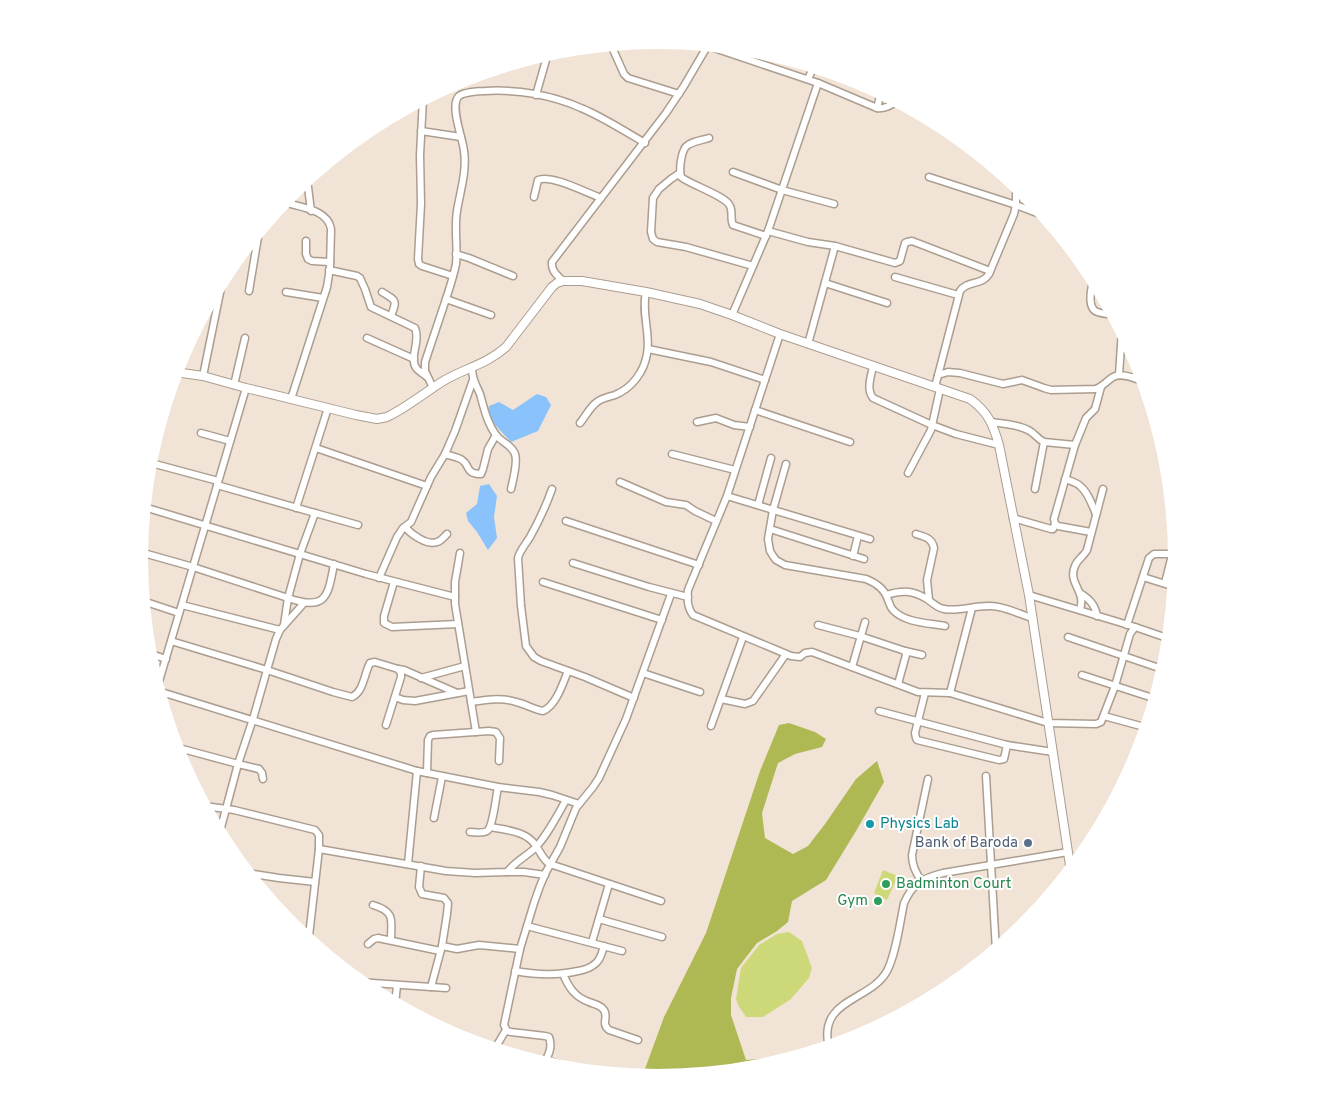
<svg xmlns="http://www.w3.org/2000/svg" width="1317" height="1119" viewBox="0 0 1317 1119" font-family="Overpass,sans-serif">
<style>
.green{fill:#cdd978}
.forest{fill:#aeb954}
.water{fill:#8ac3fc}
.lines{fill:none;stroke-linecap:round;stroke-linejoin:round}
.minor-casing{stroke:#ab9e90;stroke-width:9}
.tertiary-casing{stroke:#ab9e90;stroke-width:10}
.minor{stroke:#fff;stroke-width:6}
.tertiary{stroke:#fff;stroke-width:8}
.culture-dot{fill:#0f9aa8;stroke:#fff;stroke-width:2}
.service-dot{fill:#5c6f8a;stroke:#fff;stroke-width:2}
.leisure-dot{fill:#2e9e5b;stroke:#fff;stroke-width:2}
.labels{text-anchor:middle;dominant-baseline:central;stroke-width:4;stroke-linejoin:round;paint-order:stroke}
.culture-label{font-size:15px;fill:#0d838f;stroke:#fff;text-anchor:start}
.service-label{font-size:15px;fill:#4e5e75;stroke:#fff;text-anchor:end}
.leisure-label{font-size:15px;fill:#27864d;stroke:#fff;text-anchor:start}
</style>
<rect width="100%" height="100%" fill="#f1e3d5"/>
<!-- green -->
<g class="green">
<path d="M883,870L898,876L887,900L874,893Z"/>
<path d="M789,932L802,941L812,968L809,978L791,999L763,1017H746L738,1005L736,999L741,968L759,945L777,934Z"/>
</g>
<!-- forest -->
<path class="forest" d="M789,723L815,732L826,739L822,747L795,754L778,763L762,813L765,838L793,854L808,846L825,824L856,779L877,761L884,782L856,831L826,880L792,901L788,922L777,931L757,943L737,969L731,998V1015L746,1060L772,1058L782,1062L760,1069L658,1079L642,1077L664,1017L706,933L760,771L779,725Z"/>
<!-- water -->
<g class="water">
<path d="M537,394L546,397L551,405L538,431L511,442L488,417L489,406L499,402L513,410Z"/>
<path d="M489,484L497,496L494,517L497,538L488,550L477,532L468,521L466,513L477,504L480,486Z"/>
</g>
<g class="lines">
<defs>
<g id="minor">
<path d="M611,45L624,74L628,78L679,94"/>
<path d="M708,46L818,83L877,108C885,109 891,105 898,101"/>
<path d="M808,79L814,66"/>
<path d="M536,95L548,53"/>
<path d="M423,99L420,155L421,204L418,259L419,264L422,266L453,276"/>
<path d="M877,108L881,92"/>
<path d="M421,131L461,137"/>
<path d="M709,138C703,140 694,141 688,145C681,149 679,169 681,177C691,185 726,196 730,206C733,212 730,219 733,225L766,236"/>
<path d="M733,172L782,190L834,204"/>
<path d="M680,173L671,179L659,189L653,198L651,232L653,239L657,242L686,247L753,266"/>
<path d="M929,177L1016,205L1045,216"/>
<path d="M305,180L308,187L311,211"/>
<path d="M534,197L538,180C551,174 587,193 601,198"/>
<path d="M283,202C299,207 328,209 331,229L330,268L327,287L291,399"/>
<path d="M768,231L808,242L835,246L895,263L900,261L905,243L907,242L912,241L990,271"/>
<path d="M306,241V254L308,259L312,261L330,262"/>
<path d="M456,254L469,258L513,276"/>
<path d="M329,270L357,276L360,278L365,289L371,307L415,328C421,341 408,359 417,369C420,372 424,374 427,377"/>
<path d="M895,277L958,295"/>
<path d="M1094,277C1092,285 1087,303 1094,310C1098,314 1109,314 1114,315"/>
<path d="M563,281C557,275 551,271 552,262L666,113L684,86L708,45"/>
<path d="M825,283L887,303"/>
<path d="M249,291L259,231"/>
<path d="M286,292L323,298"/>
<path d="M382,292C397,301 397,300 391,316"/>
<path d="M446,299L491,315"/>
<path d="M732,315L768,231L818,83"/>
<path d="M780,334L727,496L688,590C687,599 687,608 693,615L791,656L800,657L805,653L812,652L918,692L950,693L1048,723L1096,724L1101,722L1115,686L1130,634L1135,627L1138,628L1170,639"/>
<path d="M367,338L414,359"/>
<path d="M808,344L835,246"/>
<path d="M1121,348L1133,351"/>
<path d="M648,349L711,362L765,380"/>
<path d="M873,366C871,377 866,389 873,398L932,425L956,434L999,445"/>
<path d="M472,368C472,380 476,384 480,394C484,408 487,423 496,435C501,442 512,445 515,454C518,462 513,480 511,489"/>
<path d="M938,375L948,372L960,373L1003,384L1022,380L1044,388L1051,390L1096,389C1103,386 1107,381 1113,377C1122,372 1136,379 1145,382"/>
<path d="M1119,375L1122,330"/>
<path d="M203,376L223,278"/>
<path d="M234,385L245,338"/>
<path d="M935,387L960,291C967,280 982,286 989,274L1014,214L1016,205V185"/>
<path d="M433,388L425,371V362C431,344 437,326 443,308C448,293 453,279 456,264C458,247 454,229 457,211C460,192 467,171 464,151C463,139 449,105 459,96C464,92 479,91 485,91C517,89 552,95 581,108C603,117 624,131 645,143"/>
<path d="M755,410L850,442"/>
<path d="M697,422L716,418L734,425L750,427"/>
<path d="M991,422C1003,424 1017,424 1028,430C1035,433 1037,439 1044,442L1075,445"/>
<path d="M580,423C585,417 590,407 597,402C602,398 609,397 615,395C632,388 644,372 647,354C651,334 641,313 646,292"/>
<path d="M201,433L230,441"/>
<path d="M316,448L427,486"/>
<path d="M445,454C450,456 458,457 462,460C470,465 465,474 481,474L483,469L488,449L496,435"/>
<path d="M672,454L735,470"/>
<path d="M786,464L773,510L768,539L770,551L773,556L776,560L785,565L866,579C876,583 885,589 888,600C890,604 890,607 893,610C905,623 929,623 945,626"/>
<path d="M148,465L155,464L218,481"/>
<path d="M908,473L931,430L940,389"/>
<path d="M1065,479C1070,481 1076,482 1080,486C1088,492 1092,505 1096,514"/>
<path d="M620,482L666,502L686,505L695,511L716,521"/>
<path d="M552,489C546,506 539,521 530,537C526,544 520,550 518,558L521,606L526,646L534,657L541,661L585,677L634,698"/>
<path d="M1035,489L1044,442"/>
<path d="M727,496L870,539"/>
<path d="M758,505L771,458"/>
<path d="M144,507L366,574L455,597"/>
<path d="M296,508L328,408"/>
<path d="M315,513L358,525"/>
<path d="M1013,518L1051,529H1053L1055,524"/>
<path d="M566,521L699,565"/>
<path d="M405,527C411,534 427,546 437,542C441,541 444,537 447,534"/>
<path d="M770,529L864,559"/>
<path d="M1091,532L1058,526L1055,524L1054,519L1075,445L1086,418L1095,409L1101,387"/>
<path d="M916,534C925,537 932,538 934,548L927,580L929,600"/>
<path d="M140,552L193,567L288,598L300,554L315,513L217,485"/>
<path d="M460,553L455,582V604L476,732"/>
<path d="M853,556L858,536"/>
<path d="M573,563L649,587L688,597"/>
<path d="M1143,577L1175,587"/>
<path d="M379,578L397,537L403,528L411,522L431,477L445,454L455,431L473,380"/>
<path d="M394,582L384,616V623L392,627L458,624"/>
<path d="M543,582L662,620"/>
<path d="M1165,583L1176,539"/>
<path d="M1080,593C1089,599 1095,604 1097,616"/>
<path d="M886,595C902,590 912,590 927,599C933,603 937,608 944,609C959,612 975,605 991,606C1004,606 1019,614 1032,618"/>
<path d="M1029,595L1135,627"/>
<path d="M143,601L179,613"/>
<path d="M304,603L280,630L276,639L267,670L333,692L352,697C364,691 364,674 370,663L375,662L398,669L401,673V677L386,725"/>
<path d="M182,605L280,630"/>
<path d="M1080,610C1081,606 1082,602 1081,598C1079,587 1069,579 1075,566C1077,560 1084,556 1087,550L1103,489"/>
<path d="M284,625L288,598C326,611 328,597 334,564"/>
<path d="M818,625L860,636L905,651L906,655L898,684"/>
<path d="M1127,625L1149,558L1154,554H1173"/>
<path d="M1068,637L1165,670"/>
<path d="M171,641L267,670L253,719L238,764L175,747"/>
<path d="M905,651L922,655"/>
<path d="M148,653L166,659"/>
<path d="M852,667L865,622"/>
<path d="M398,669L404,670L457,693"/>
<path d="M643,673L700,692"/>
<path d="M1082,675L1156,699"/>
<path d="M421,678L465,666"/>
<path d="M157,688L246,388"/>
<path d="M158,691L417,771L498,787L539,792L552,795L579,804"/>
<path d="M925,693L915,733L916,738L917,740L999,760L1004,759L1007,745"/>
<path d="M950,693L972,608"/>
<path d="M395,697L403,700L415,701L469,691"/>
<path d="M721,699L745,704L753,701L786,654"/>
<path d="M471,702C486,700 501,697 516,702C525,704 533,709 543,711C556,706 563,683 568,671"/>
<path d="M879,711L1007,745L1053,752"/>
<path d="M1104,716L1148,728"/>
<path d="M711,726L743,637"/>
<path d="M427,773L428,740L430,736L433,735L489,731L496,732L500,738L499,761"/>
<path d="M986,776L996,951"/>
<path d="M204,806L234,810L315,830L319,835V849L446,871L475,873L507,872C515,862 525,857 534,849C547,836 557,816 566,800"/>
<path d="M434,818L442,777"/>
<path d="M490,827C506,830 527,831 536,846C541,853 543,860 550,864L661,901"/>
<path d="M470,832C475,832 482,834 487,831C493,827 496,796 498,787"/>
<path d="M219,835L238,764L259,769L262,773L263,779"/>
<path d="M408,864L417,771"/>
<path d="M421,866L419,887L422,894L444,898L448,903L447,914L442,946L431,987"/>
<path d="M507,872H524L545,875"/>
<path d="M247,873L279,878L315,882"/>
<path d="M921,880C915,872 912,865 912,855L928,779"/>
<path d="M373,905C396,912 391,920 391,940"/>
<path d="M599,919L662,937"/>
<path d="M527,926L622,951"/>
<path d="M302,936H309V941"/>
<path d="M309,936L319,849"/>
<path d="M592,942L609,884"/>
<path d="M368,944L374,939L378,938L440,951"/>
<path d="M442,946L457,949L479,945L520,949"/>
<path d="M515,971C537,975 556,976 578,971C584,970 591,968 596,963C601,959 602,952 604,946"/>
<path d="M563,974C569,988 575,997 589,1002C594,1004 600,1005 603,1009C610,1016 600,1023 609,1030L638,1040"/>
<path d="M358,982L446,988"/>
<path d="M395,1005L397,985"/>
<path d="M829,1048C817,998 870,1002 887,971C896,954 900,922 904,903C913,883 923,878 943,873L1068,852"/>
<path d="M494,1050L506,1030"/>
<path d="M546,1060L581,1071"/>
<path d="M543,1065C548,1056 553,1048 549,1037L545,1036L511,1032L507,1031L504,1025L520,949L534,903L540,886L546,872L560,847L576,808L593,787L599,778L626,719L671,594"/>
</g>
<path id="tertiary" d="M175,372L203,376L246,388L356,415L377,419L387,417C408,407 425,392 445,380C466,368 487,364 506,347L552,287L557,283L563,281H582L646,292L700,304L732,315L780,334L970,399C988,412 993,424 999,445L1029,595L1071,872"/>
</defs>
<!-- minor casing -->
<use href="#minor" class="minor-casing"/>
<!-- tertiary casing -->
<use href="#tertiary" class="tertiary-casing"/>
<!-- minor -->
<use href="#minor" class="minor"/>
<!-- tertiary -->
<use href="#tertiary" class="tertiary"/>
</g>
<!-- markers -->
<circle class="culture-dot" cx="870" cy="824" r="5"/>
<circle class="service-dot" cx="1028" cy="843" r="5"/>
<g class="leisure-dot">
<circle cx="886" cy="884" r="5"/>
<circle cx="878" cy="901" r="5"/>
</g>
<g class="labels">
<!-- culture labels -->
<g class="culture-label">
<text x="880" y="824">Physics Lab</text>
</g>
<!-- service labels -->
<g class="service-label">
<text x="1018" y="843">Bank of Baroda</text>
</g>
<!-- leisure labels -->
<g class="leisure-label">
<text x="896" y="884">Badminton Court</text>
<text x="868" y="901" text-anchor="end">Gym</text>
</g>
</g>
<!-- crop -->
<path d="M0 0H1317V1119H0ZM148 559a510 510 0 1 1 1020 0a510 510 0 1 1-1020 0Z" fill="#fff" fill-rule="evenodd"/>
</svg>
